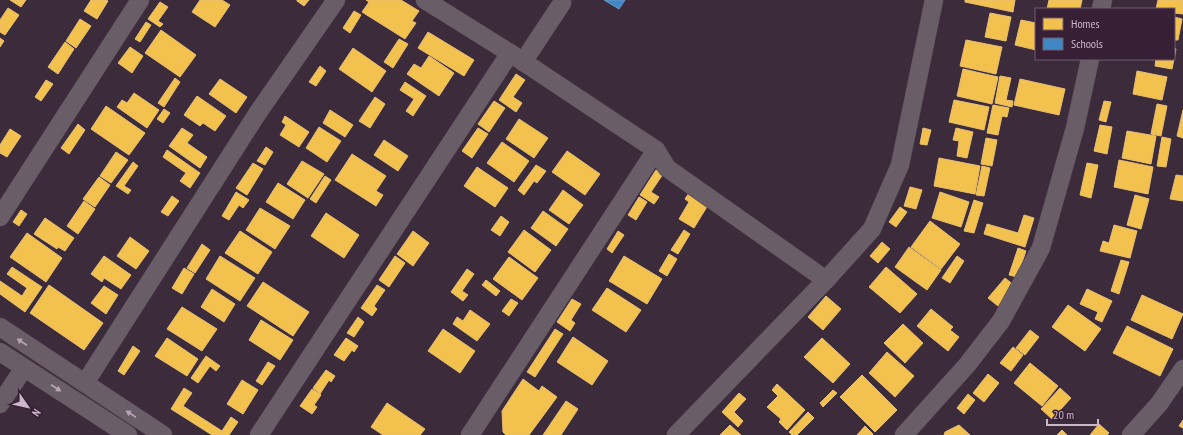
<svg xmlns="http://www.w3.org/2000/svg" width="1183" height="435" viewBox="0 0 1183 435" font-family="'PT Sans Narrow',sans-serif">
<style>
.homes{fill:#f2c14e;stroke:#e7be73}
.schools{fill:#3f88c5;stroke:#6996c6}
.lines{fill:none;stroke-linecap:round;stroke-linejoin:round}
.street-casing{stroke:#554854;stroke-width:19}
.street{stroke:#695d68;stroke-width:18}
.oneway{fill:#b8a5b6}
</style>
<rect width="100%" height="100%" fill="#3c2b3b"/>
<!-- homes -->
<g class="homes">
<path d="M10,0H26L21,7Z"/>
<path d="M91,0H106L108,1L97,19L84,11Z"/>
<path d="M200,0H222L230,5L215,27L192,12Z"/>
<path d="M297,0H309L304,6L297,1Z"/>
<path d="M366,0H401L419,11L412,21L416,23L405,39L362,12L369,2Z"/>
<path d="M965,0H1015L1013,12L965,2Z"/>
<path d="M1049,0H1082L1080,9H1047Z"/>
<path d="M1158,0H1183V14L1174,13V9H1156Z"/>
<path d="M160,2L168,7L158,21L163,24L160,27L148,19Z"/>
<path d="M8,8L19,15L5,35L0,32V20Z"/>
<path d="M354,11L361,15L350,33L343,28Z"/>
<path d="M990,13L1011,17L1006,41L985,37Z"/>
<path d="M1174,17L1182,19L1178,40H1174Z"/>
<path d="M80,19L91,26L76,48L66,41Z"/>
<path d="M1021,20L1036,23V50L1015,45Z"/>
<path d="M146,22L151,25L140,42L135,39Z"/>
<path d="M161,30L196,55L180,77L145,53Z"/>
<path d="M428,32L474,60L464,76L418,48Z"/>
<path d="M0,38L4,41L0,47Z"/>
<path d="M399,39L408,44L393,68L384,62Z"/>
<path d="M966,40L1002,47L996,74L960,66Z"/>
<path d="M65,42L74,49L58,74L48,67Z"/>
<path d="M130,47L143,56L132,73L118,63Z"/>
<path d="M353,48L386,71L372,92L339,69Z"/>
<path d="M1174,48L1176,49L1172,69L1155,66L1156,59H1174Z"/>
<path d="M429,56L454,73L439,96L407,74L414,64L421,68Z"/>
<path d="M320,66L326,71L316,86L309,82Z"/>
<path d="M963,69L998,77L992,104L957,96Z"/>
<path d="M1137,71L1167,77L1162,100L1133,94Z"/>
<path d="M516,74L525,80L513,97L522,103L516,112L499,100Z"/>
<path d="M1000,76L1011,78L1006,100L1013,101L1012,107L995,103Z"/>
<path d="M175,78L180,82L164,107L158,103Z"/>
<path d="M220,79L247,97L236,113L209,94Z"/>
<path d="M1020,79L1065,89L1059,115L1014,105Z"/>
<path d="M46,80L53,84L41,101L35,97Z"/>
<path d="M405,82L426,96L413,116L406,111L414,99L400,90Z"/>
<path d="M134,93L159,110L147,128L117,107L122,100L127,103Z"/>
<path d="M197,96L226,116L215,131L203,123L200,126L184,115Z"/>
<path d="M375,97L385,104L370,128L359,121Z"/>
<path d="M954,100L989,107L984,130L949,122Z"/>
<path d="M494,101L505,108L489,132L478,124Z"/>
<path d="M1104,101L1111,102L1106,122L1099,120Z"/>
<path d="M1157,104L1167,106L1161,136L1151,134Z"/>
<path d="M993,105L1009,108L1007,117L1002,116L998,135L987,133Z"/>
<path d="M106,106L145,133L129,155L91,129Z"/>
<path d="M164,109L170,113L163,123L157,119Z"/>
<path d="M330,110L353,125L345,137L323,123Z"/>
<path d="M1183,110V138L1177,136Z"/>
<path d="M285,116L309,132L299,147L280,135L286,125L282,122Z"/>
<path d="M519,119L548,138L534,158L506,139Z"/>
<path d="M78,124L85,130L69,154L61,148Z"/>
<path d="M1100,125L1112,127L1107,154L1094,151Z"/>
<path d="M319,127L341,141L327,162L306,148Z"/>
<path d="M182,128L193,135L187,143L207,157L200,168L169,146Z"/>
<path d="M478,128L488,134L472,158L462,151Z"/>
<path d="M923,128L931,130L927,145L920,144Z"/>
<path d="M956,128L973,132L967,158L957,156L959,141L953,140Z"/>
<path d="M10,129L21,136L7,157L0,153V145Z"/>
<path d="M1127,131L1156,136L1151,164L1122,158Z"/>
<path d="M1162,137L1171,139L1166,167L1157,166Z"/>
<path d="M986,138L997,140L992,166L981,164Z"/>
<path d="M384,140L408,156L398,171L374,155Z"/>
<path d="M502,142L529,161L514,182L487,163Z"/>
<path d="M266,147L273,152L265,165L257,161Z"/>
<path d="M167,150L200,173L190,188L180,181L186,173L163,157Z"/>
<path d="M567,151L600,174L585,195L552,172Z"/>
<path d="M116,152L128,160L111,183L100,176Z"/>
<path d="M352,154L386,176L376,191L383,195L376,206L335,180Z"/>
<path d="M939,158L980,166L975,194L934,186Z"/>
<path d="M1119,160L1153,167L1148,194L1114,187Z"/>
<path d="M302,161L324,174L308,198L287,184Z"/>
<path d="M133,162L138,166L124,186L131,190L128,194L116,186Z"/>
<path d="M253,163L263,169L247,195L236,188Z"/>
<path d="M1087,163L1098,165L1091,198L1080,195Z"/>
<path d="M536,165L546,171L537,183L534,181L524,195L518,190Z"/>
<path d="M982,166L990,168L984,196L976,195Z"/>
<path d="M477,167L508,188L495,207L464,186Z"/>
<path d="M656,170L663,174L651,192L659,197L654,204L640,195Z"/>
<path d="M1176,175L1183,176V201L1170,199Z"/>
<path d="M325,176L331,180L316,203L310,199Z"/>
<path d="M99,177L110,185L95,207L83,199Z"/>
<path d="M278,183L305,200L293,219L266,202Z"/>
<path d="M910,187L922,190L916,209L904,206Z"/>
<path d="M563,190L583,205L569,224L549,210Z"/>
<path d="M236,192L249,200L243,208L239,205L229,220L222,216Z"/>
<path d="M940,192L969,202L961,227L932,218Z"/>
<path d="M689,193L708,205L694,228L679,219L689,202L685,199Z"/>
<path d="M1135,195L1149,199L1141,229L1127,225Z"/>
<path d="M172,196L179,201L168,216L161,212Z"/>
<path d="M639,197L647,202L636,220L628,215Z"/>
<path d="M974,200L983,203L974,233L964,231Z"/>
<path d="M84,201L95,209L78,234L67,226Z"/>
<path d="M900,207L907,212L896,227L889,222Z"/>
<path d="M260,208L290,226L275,249L246,230Z"/>
<path d="M21,210L27,214L19,226L13,222Z"/>
<path d="M543,211L568,229L556,246L531,228Z"/>
<path d="M326,213L359,235L344,258L311,236Z"/>
<path d="M1024,215L1034,218L1025,247L984,234L987,224L1018,233Z"/>
<path d="M501,216L509,222L500,236L491,230Z"/>
<path d="M45,218L74,238L65,251L58,247L57,249L34,234Z"/>
<path d="M930,221L960,244L941,269L911,247Z"/>
<path d="M1114,225L1137,231L1130,258L1100,251L1103,241L1109,243Z"/>
<path d="M524,230L551,250L535,272L508,252Z"/>
<path d="M684,230L690,234L678,254L671,250Z"/>
<path d="M240,231L272,252L258,274L225,253Z"/>
<path d="M413,231L429,243L413,266L397,254Z"/>
<path d="M618,231L624,235L612,253L607,249Z"/>
<path d="M27,233L62,258L46,282L10,257Z"/>
<path d="M130,237L149,251L136,269L117,256Z"/>
<path d="M882,242L890,249L878,263L870,256Z"/>
<path d="M202,244L210,250L195,273L187,268Z"/>
<path d="M909,247L941,270L927,290L895,267Z"/>
<path d="M1018,248L1026,251L1017,277L1009,275Z"/>
<path d="M669,254L677,259L667,276L659,271Z"/>
<path d="M104,256L131,275L121,289L104,278L102,282L91,274Z"/>
<path d="M220,256L255,278L240,301L206,279Z"/>
<path d="M395,256L405,263L389,287L379,280Z"/>
<path d="M624,256L662,279L647,304L609,281Z"/>
<path d="M957,256L964,261L950,283L942,278Z"/>
<path d="M509,257L538,278L522,300L493,279Z"/>
<path d="M1121,260L1129,262L1119,294L1111,291Z"/>
<path d="M12,267L42,287L25,312L0,294V281L22,296L27,288L7,274Z"/>
<path d="M886,267L917,294L900,313L869,287Z"/>
<path d="M184,268L194,274L182,294L172,288Z"/>
<path d="M467,269L474,274L462,291L468,295L463,301L451,292Z"/>
<path d="M1005,278L1015,286L998,306L988,298Z"/>
<path d="M486,280L500,291L496,296L482,285Z"/>
<path d="M263,282L309,312L293,336L247,306Z"/>
<path d="M49,285L103,323L84,350L30,313Z"/>
<path d="M377,285L385,290L374,306L377,309L372,316L361,308Z"/>
<path d="M104,286L118,295L106,314L91,303Z"/>
<path d="M607,288L641,310L626,332L592,310Z"/>
<path d="M212,289L235,304L224,322L201,307Z"/>
<path d="M1087,289L1112,301L1102,322L1095,319L1098,312L1080,304Z"/>
<path d="M1142,295L1183,314L1172,339L1131,320Z"/>
<path d="M826,296L841,309L823,330L808,317Z"/>
<path d="M511,299L518,303L509,316L502,311Z"/>
<path d="M572,299L581,304L571,320L575,323L570,331L557,322Z"/>
<path d="M1068,305L1101,329L1085,351L1052,327Z"/>
<path d="M182,307L217,329L202,351L167,329Z"/>
<path d="M931,309L953,327L950,330L959,337L948,351L917,326Z"/>
<path d="M470,310L490,324L477,341L453,324L457,317L463,321Z"/>
<path d="M358,317L364,322L354,337L347,333Z"/>
<path d="M261,320L293,340L280,360L249,340Z"/>
<path d="M903,324L923,343L905,363L884,343Z"/>
<path d="M1127,326L1173,349L1160,376L1113,353Z"/>
<path d="M443,329L475,351L460,373L428,351Z"/>
<path d="M555,329L563,334L535,377L527,372Z"/>
<path d="M1030,330L1039,337L1025,355L1016,348Z"/>
<path d="M573,337L608,361L592,385L557,362Z"/>
<path d="M167,338L198,359L187,376L155,356Z"/>
<path d="M346,338L358,346L354,352L352,350L344,361L334,355Z"/>
<path d="M822,338L850,364L833,383L804,357Z"/>
<path d="M133,346L140,351L124,375L118,371Z"/>
<path d="M1013,347L1023,355L1011,371L1000,363Z"/>
<path d="M887,352L914,376L895,397L869,373Z"/>
<path d="M206,356L220,366L216,371L210,366L198,383L191,378Z"/>
<path d="M268,362L275,366L262,385L256,381Z"/>
<path d="M1030,363L1058,386L1042,406L1014,383Z"/>
<path d="M326,370L335,376L331,382L329,380L320,394L313,388Z"/>
<path d="M988,374L999,383L984,402L973,393Z"/>
<path d="M862,375L897,410L875,432L840,397Z"/>
<path d="M523,379L539,391L542,386L557,397L529,435H506L503,432L502,411Z"/>
<path d="M242,380L258,390L243,414L227,404Z"/>
<path d="M777,384L805,410L787,430L779,422L781,419L767,407L778,396L772,390Z"/>
<path d="M184,388L192,393L183,406L222,431L231,417L238,422L229,435H212L171,409Z"/>
<path d="M1060,388L1071,398L1052,419L1041,409Z"/>
<path d="M312,389L321,395L314,405L317,407L312,414L300,406Z"/>
<path d="M833,390L837,393L823,407L820,403Z"/>
<path d="M739,393L746,399L734,412L743,421L738,427L722,412Z"/>
<path d="M968,394L975,400L964,414L957,408Z"/>
<path d="M566,401L578,409L561,435H543Z"/>
<path d="M387,403L425,429L420,435H383L371,427Z"/>
<path d="M808,412L814,418L797,435H792L789,432Z"/>
<path d="M1183,420V428L1179,426Z"/>
<path d="M1099,424L1109,433L1107,435H1090Z"/>
<path d="M730,425L741,435H720Z"/>
<path d="M959,425L970,435H944L945,432Z"/>
<path d="M865,426L873,434L872,435H857Z"/>
<path d="M1062,430L1067,435H1057Z"/>
</g>
<!-- schools -->
<path class="schools" d="M604,0H625L619,9Z"/>
<g class="lines">
<defs>
<g id="street">
<path d="M425,0L510,53L656,150L667,168L826,280"/>
<path d="M1101,9L1103,0"/>
<path d="M523,62L562,3V0"/>
<path d="M0,217L140,0"/>
<path d="M0,327L163,435"/>
<path d="M0,352L128,435"/>
<path d="M85,383L257,114L336,0"/>
<path d="M0,404L24,368"/>
<path d="M259,435L510,53"/>
<path d="M470,435L656,150"/>
<path d="M676,435L826,280L872,229L900,165L934,0"/>
<path d="M904,435L967,365L1001,321L1041,248L1075,128L1090,59"/>
<path d="M1131,435L1159,404L1183,369"/>
</g>
</defs>
<!-- street casing -->
<use href="#street" class="street-casing"/>
<!-- street -->
<use href="#street" class="street"/>
</g>
<!-- one-way arrows -->
<defs><path id="oneway-solid" d="M-6-.8H1V-3.2L6.5 0L1 3.2V.8H-6Z"/></defs>
<g class="oneway">
<use href="#oneway-solid" transform="translate(22 342) rotate(-147)"/>
<use href="#oneway-solid" transform="translate(56 388) rotate(33)"/>
<use href="#oneway-solid" transform="translate(131 414) rotate(-147)"/>
</g>
<!-- legend -->
<rect x="1035" y="8" width="140" height="52" fill="#371f36" stroke="#735c71"/>
<rect x="1043" y="18" width="20" height="12" fill="#f2c14e" stroke="#735c71"/>
<text x="1071" y="28" font-size="12" fill="#ccb7ca">Homes</text>
<rect x="1043" y="38" width="20" height="12" fill="#3f88c5" stroke="#735c71"/>
<text x="1071" y="48" font-size="12" fill="#ccb7ca">Schools</text>
<!-- north arrow -->
<g transform="translate(28 407) rotate(124)" stroke="#371f36" stroke-width="3" paint-order="stroke">
<path d="M0-3L7 15L0 10L-7 15Z" fill="#ccb7ca"/>
<text y="-6" font-size="11" font-weight="bold" text-anchor="middle" fill="#ccb7ca">N</text>
</g>
<!-- scale -->
<path d="M1047 419v6h51v-6" fill="none" stroke="#ccb7ca" stroke-width="2"/>
<text x="1053" y="419" font-size="12" fill="#ccb7ca" stroke="#371f36" stroke-width="3" paint-order="stroke">20 m</text>
</svg>
